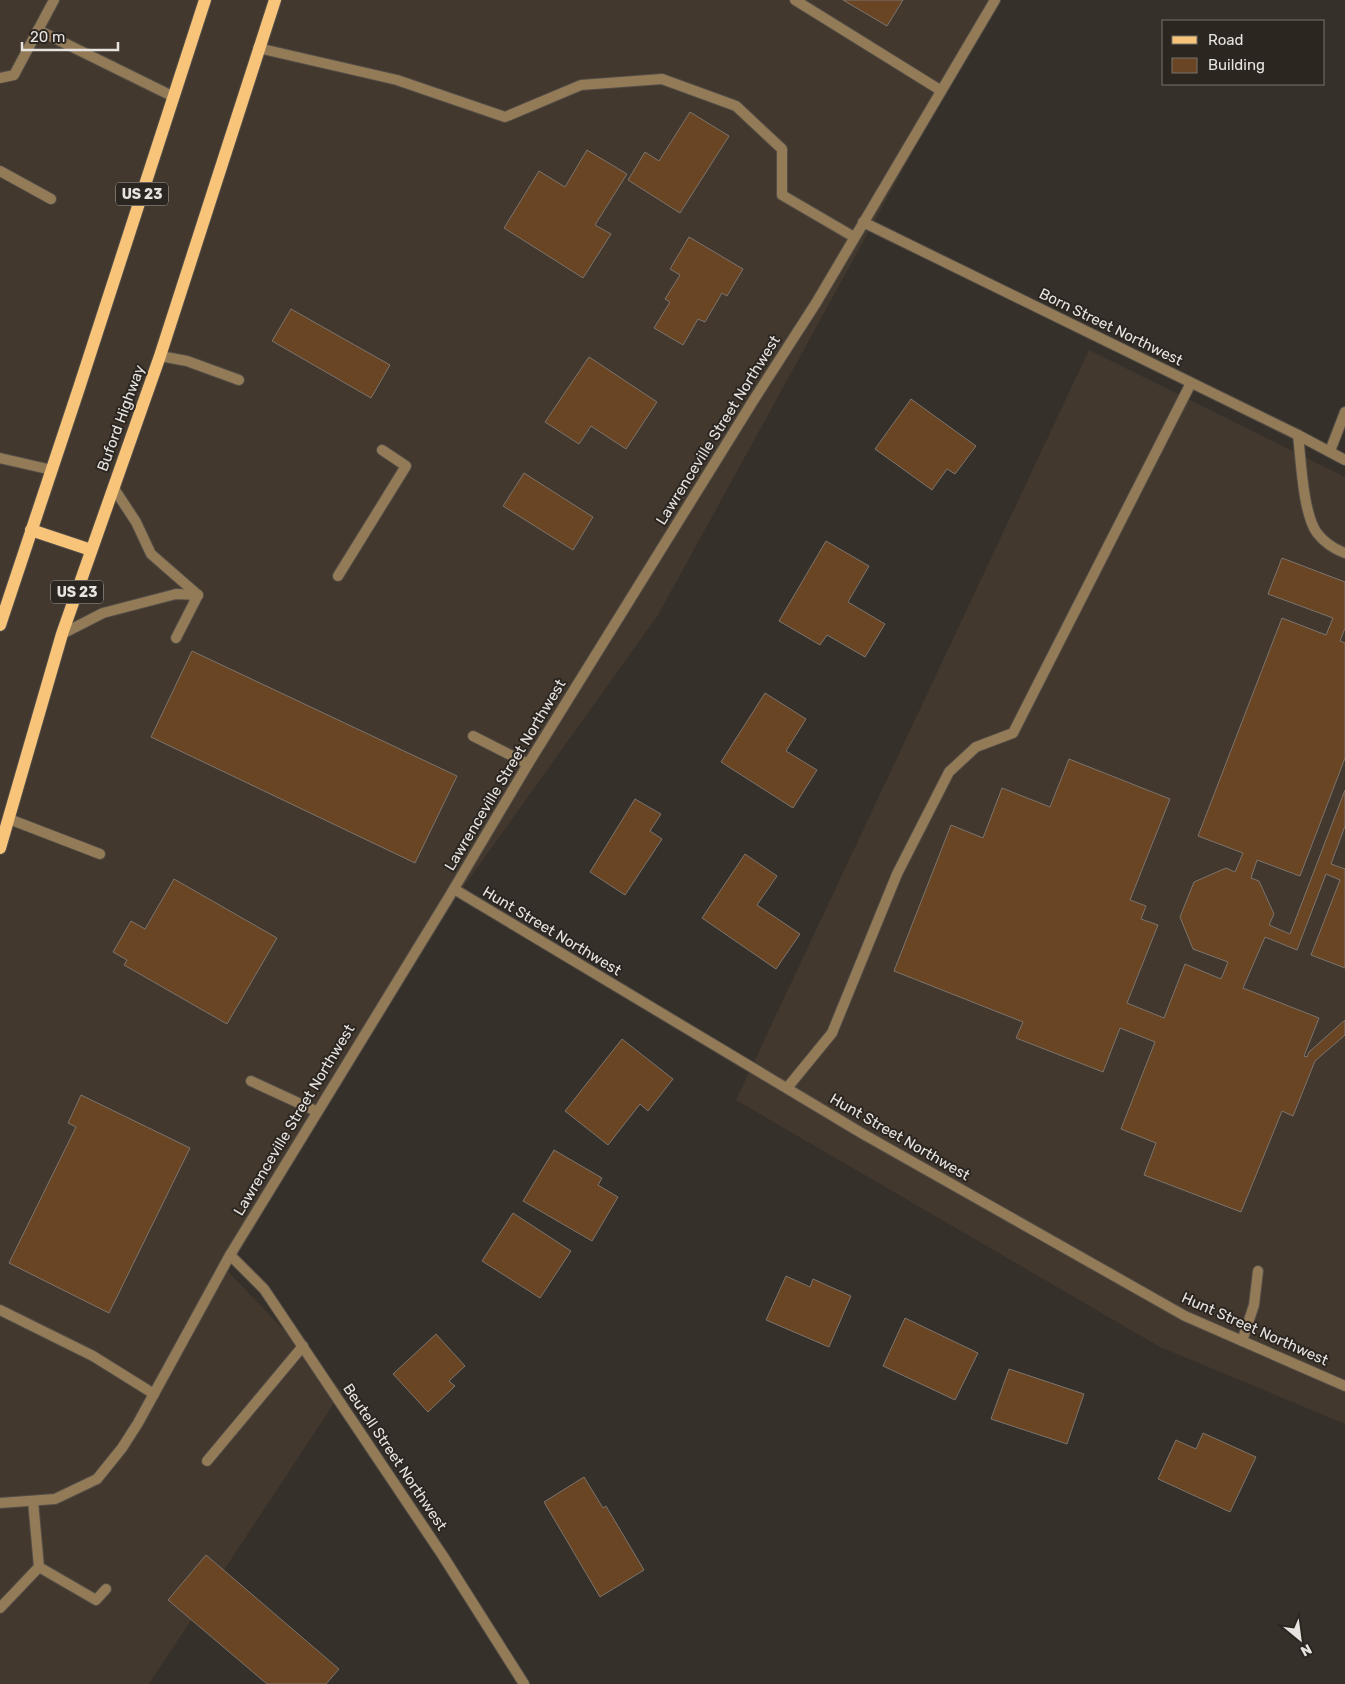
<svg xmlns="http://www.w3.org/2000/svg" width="1345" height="1684" viewBox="0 0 1345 1684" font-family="Rubik,sans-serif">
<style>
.built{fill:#42382e}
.building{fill:#694524;stroke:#7b746e}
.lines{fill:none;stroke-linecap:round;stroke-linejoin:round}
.service-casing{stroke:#524d47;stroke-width:12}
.minor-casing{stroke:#524d47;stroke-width:12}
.tertiary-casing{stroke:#524d47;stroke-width:12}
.primary-casing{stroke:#524d47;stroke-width:14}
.service{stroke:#947b58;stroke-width:10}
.minor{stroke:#947b58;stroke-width:10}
.tertiary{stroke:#947b58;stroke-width:10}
.primary{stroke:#f8c47a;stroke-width:12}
.labels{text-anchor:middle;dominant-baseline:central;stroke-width:4;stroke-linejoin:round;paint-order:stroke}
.shield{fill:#2c2621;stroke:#afaaa7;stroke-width:1}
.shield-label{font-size:14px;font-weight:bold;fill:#e7e3e0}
.street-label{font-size:15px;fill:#e7e3e0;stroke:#2c2621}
</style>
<rect width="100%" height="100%" fill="#36302a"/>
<!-- built -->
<g class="built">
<path d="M0,0H996L658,615L373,1013L223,1266L342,1391L149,1684H0Z"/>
<path d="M1089,350L1345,477V1424L1160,1347L736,1100Z"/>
</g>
<!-- building -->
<g class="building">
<path d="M843,0H903L887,26Z"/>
<path d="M690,112L729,136L680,213L628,180L645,152L659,161Z"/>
<path d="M587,150L627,174L595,225L611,234L583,278L504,228L539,171L565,187Z"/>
<path d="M689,237L743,269L727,296L722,293L705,322L698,319L683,345L654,328L670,302L665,299L680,275L670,269Z"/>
<path d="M291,309L390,365L371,398L272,341Z"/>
<path d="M589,357L657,402L626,449L591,426L579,444L545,422Z"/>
<path d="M911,399L976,446L955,474L947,469L932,490L875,449Z"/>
<path d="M524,473L593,517L573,550L503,506Z"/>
<path d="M826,541L869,566L848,602L885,624L865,657L827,635L820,645L779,621Z"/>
<path d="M1282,558L1345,582V628L1340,641L1345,643V758L1300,876L1257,860L1251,878L1259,881L1274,914L1269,925L1290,934L1345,790V826L1331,864L1345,869V868V968L1311,955L1340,880L1326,874L1297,950L1265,937L1243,988L1319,1018L1304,1056L1307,1057L1309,1052L1345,1020V1035L1315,1061L1293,1116L1282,1111L1241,1212L1144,1175L1156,1143L1121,1129L1155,1042L1120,1028L1103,1072L1016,1038L1023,1022L894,971L951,825L983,838L1002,788L1050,807L1069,759L1170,799L1130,900L1146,906L1141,919L1158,925L1127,1003L1164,1018L1185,964L1221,979L1228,962L1193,949L1180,917L1194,882L1226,868L1235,872L1243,853L1198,836L1282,618L1326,635L1333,618L1268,594Z"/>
<path d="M192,651L457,776L415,863L151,737Z"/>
<path d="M765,693L806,719L786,751L817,770L793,808L721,762Z"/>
<path d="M635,799L661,814L650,831L662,839L625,895L590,872Z"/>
<path d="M745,854L777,876L757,905L800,934L776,969L702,918Z"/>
<path d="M174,879L277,938L227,1024L124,965L127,960L113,952L131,921L145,929Z"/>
<path d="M622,1039L673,1079L648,1111L640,1104L608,1145L565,1111Z"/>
<path d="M81,1095L190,1148L109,1313L9,1263L76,1127L68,1123Z"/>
<path d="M554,1150L602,1178L598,1185L618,1197L592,1241L523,1201Z"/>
<path d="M513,1213L571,1251L540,1298L482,1261Z"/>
<path d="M786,1276L810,1287L813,1279L851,1296L829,1347L766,1320Z"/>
<path d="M905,1318L978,1353L955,1400L883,1366Z"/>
<path d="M436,1334L465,1366L449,1381L455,1386L428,1412L393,1374Z"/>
<path d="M1009,1369L1084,1394L1067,1444L991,1419Z"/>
<path d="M1203,1433L1256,1457L1230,1512L1158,1479L1176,1440L1196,1449Z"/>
<path d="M584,1477L603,1508L606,1506L644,1570L600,1597L544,1502Z"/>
<path d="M206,1555L339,1669L326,1684H267L168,1600Z"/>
</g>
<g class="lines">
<defs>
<g id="service">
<path d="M38,30L174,97"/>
<path d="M258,48L397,80L505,117L581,85L662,79L736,106L782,149V195L854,237"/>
<path d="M0,78L14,75L54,0"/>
<path d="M0,171L51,199"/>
<path d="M160,356L187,361L239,380"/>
<path d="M1298,435C1301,460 1303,514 1317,533C1324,542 1334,549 1345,553"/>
<path d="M0,458L52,470"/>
<path d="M113,487L136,522L151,554L198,595"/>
<path d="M338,576L406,466L382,450"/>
<path d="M62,634L103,613L176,594L198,595"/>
<path d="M176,638L198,595"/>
<path d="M473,736L528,764"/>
<path d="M9,819L100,854"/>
<path d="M251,1081L316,1111"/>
<path d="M787,1088L832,1033L897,874L949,772L976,747L1013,733L1191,383"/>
<path d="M0,1310L93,1356L154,1394"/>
<path d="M1242,1341L1254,1305L1258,1271"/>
<path d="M207,1461L303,1346"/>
<path d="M33,1501L39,1567L96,1600L106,1589"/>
<path d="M0,1608L39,1567"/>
</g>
<g id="minor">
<path d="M795,0L940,90"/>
<path d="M863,222L1298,435L1345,460"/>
<path d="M1330,451L1345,412"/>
<path d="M454,889L863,1134L1185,1316L1345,1386"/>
<path d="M230,1255L264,1289L443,1556L524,1684"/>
</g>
<path id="tertiary" d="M0,1503L55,1499L97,1479L122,1448L138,1423L230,1255L449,897L528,764L753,401L816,303L995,0"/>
<g id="primary">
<path d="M31,530L91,550"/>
<path d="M0,625L79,388L205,0"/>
<path d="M0,848L62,634L160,356L275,0"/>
</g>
</defs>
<!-- service casing -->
<use href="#service" class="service-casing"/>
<!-- minor casing -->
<use href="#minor" class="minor-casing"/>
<!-- tertiary casing -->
<use href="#tertiary" class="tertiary-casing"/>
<!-- primary casing -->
<use href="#primary" class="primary-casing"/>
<!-- service -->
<use href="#service" class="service"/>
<!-- minor -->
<use href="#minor" class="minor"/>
<!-- tertiary -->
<use href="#tertiary" class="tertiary"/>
<!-- primary -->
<use href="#primary" class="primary"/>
</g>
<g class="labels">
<!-- shield labels -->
<g class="shield">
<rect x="116" y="182.5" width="52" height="23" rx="4"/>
<rect x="51" y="580.5" width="52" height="23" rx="4"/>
</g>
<g class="shield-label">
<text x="142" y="194">US 23</text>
<text x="77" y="592">US 23</text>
</g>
<!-- street labels -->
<g class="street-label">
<text transform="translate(1111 327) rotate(26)">Born Street Northwest</text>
<text transform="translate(121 418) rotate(-70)">Buford Highway</text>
<text transform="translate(718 430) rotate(-58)">Lawrenceville Street Northwest</text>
<text transform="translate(505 775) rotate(-59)">Lawrenceville Street Northwest</text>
<text transform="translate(552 931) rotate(31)">Hunt Street Northwest</text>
<text transform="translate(294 1120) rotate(-59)">Lawrenceville Street Northwest</text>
<text transform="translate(900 1137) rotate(30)">Hunt Street Northwest</text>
<text transform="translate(1255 1329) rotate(24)">Hunt Street Northwest</text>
<text transform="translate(395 1457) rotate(56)">Beutell Street Northwest</text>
</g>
</g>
<!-- legend -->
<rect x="1162" y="20" width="162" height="65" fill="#2c2621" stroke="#77726d"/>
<rect x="1172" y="36" width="25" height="8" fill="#f8c47a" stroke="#77726d"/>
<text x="1208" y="45" font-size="15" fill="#e7e3e0">Road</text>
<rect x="1172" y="58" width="25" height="15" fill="#694524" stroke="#77726d"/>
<text x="1208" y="70" font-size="15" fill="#e7e3e0">Building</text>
<!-- north arrow -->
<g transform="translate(1300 1639) rotate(151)" stroke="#2c2621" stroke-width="4" paint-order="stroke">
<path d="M0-4L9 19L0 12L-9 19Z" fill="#e7e3e0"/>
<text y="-8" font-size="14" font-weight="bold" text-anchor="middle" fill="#e7e3e0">N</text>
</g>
<!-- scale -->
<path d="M22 42v8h96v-8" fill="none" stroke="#e7e3e0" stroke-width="2.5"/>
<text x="30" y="42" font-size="15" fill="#e7e3e0" stroke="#2c2621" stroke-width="4" paint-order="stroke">20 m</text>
</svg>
